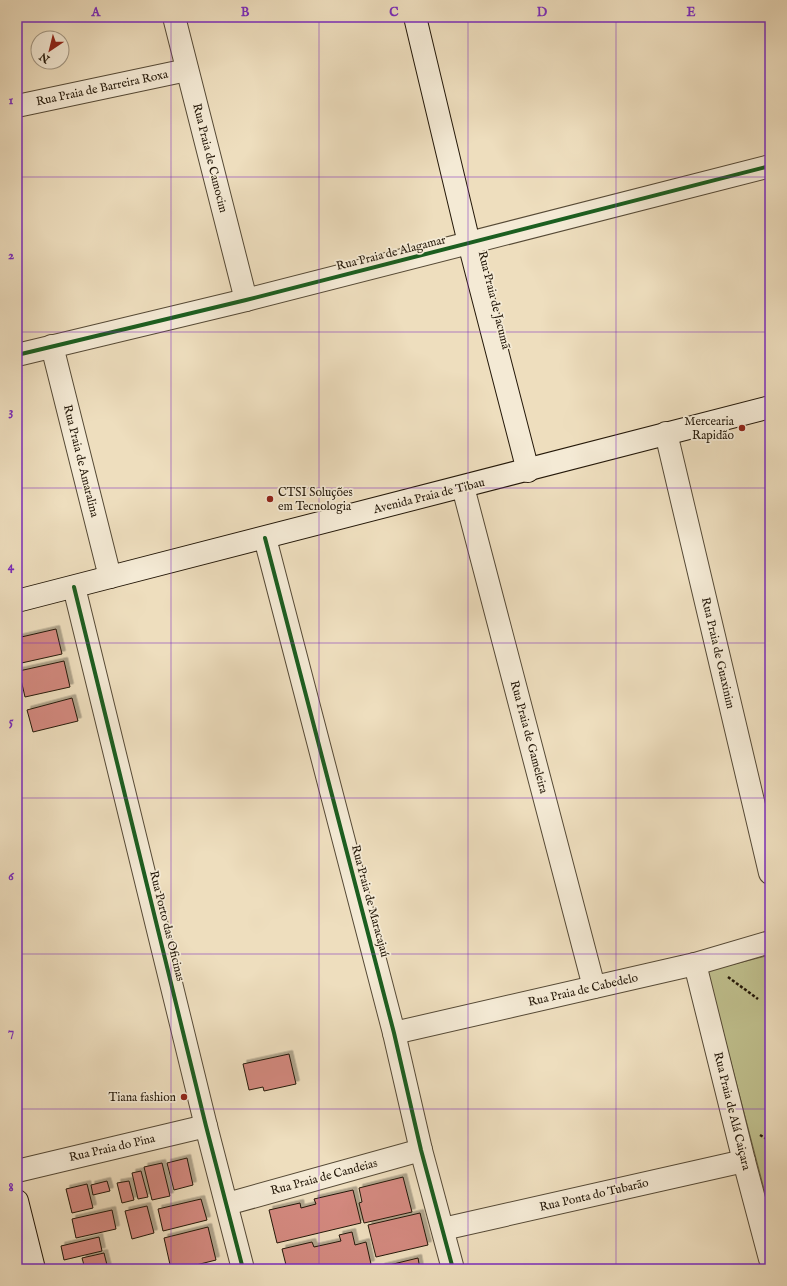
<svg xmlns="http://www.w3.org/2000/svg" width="787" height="1286" viewBox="0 0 787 1286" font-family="'IM FELL English',serif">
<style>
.green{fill:#bfbf8d;stroke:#726c4b}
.building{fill:#d3897f;stroke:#241809;filter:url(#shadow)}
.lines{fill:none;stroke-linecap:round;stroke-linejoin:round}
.street-casing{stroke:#564a36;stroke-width:24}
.secondary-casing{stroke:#241809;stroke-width:24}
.path{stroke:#241809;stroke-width:2.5;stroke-dasharray:3 2;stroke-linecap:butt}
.street{stroke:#f4ead5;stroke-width:22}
.secondary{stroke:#f4ead5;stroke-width:22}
.cycleway-casing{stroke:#f4ead5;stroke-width:6}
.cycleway{stroke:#1b5e20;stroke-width:4}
.grid{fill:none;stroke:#7b2cbf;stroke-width:1;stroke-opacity:0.55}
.poi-dot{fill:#8f2418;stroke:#f4ead5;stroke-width:1.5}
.labels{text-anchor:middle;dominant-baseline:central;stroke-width:3.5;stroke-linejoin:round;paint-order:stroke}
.street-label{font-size:12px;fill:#241809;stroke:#f4ead5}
.poi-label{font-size:12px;fill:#241809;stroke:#f4ead5;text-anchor:end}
.neatline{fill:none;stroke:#7b2cbf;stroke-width:1.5}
.grid-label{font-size:13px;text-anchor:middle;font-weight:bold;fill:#7b2cbf}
</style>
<defs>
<filter id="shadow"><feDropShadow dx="3.5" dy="-3.5" stdDeviation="0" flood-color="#0004"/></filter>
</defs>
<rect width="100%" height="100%" fill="#eedebe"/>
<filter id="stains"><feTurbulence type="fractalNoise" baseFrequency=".005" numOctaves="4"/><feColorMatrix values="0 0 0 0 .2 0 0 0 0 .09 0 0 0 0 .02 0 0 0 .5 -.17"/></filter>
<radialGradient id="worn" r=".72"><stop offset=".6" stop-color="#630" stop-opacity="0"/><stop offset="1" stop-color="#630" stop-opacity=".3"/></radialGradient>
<!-- green -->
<path class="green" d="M770,955V1212L707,971Z"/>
<!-- building -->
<g class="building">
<path d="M56,629L62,654L17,664V638Z"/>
<path d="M64,661L70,687L25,697L19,671Z"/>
<path d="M72,698L78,721L33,732L27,710Z"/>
<path d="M289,1054L296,1084L264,1091L263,1087L249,1090L243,1064Z"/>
<path d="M187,1158L193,1185L174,1190L167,1163Z"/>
<path d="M162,1163L170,1196L152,1200L144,1167Z"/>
<path d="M141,1171L148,1197L138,1199L132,1173Z"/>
<path d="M403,1177L412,1212L364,1223L359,1203L362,1202L359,1188Z"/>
<path d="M107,1181L110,1191L93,1195L91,1185Z"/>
<path d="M129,1181L134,1200L122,1203L117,1183Z"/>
<path d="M87,1184L93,1208L72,1213L66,1189Z"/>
<path d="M353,1190L361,1223L277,1243L269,1210L300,1203L301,1208L316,1204L314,1199Z"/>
<path d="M201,1199L207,1220L163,1231L158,1209Z"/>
<path d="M147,1206L154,1233L132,1239L125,1211Z"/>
<path d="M112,1210L116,1229L76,1238L72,1219Z"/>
<path d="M420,1213L428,1245L376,1257L368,1225Z"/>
<path d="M208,1227L216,1260L180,1269H171L164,1238Z"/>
<path d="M352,1232L355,1245L366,1242L371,1264L352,1269H287L282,1249L312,1242L314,1247L341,1241L339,1235Z"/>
<path d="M99,1237L102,1251L64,1260L61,1246Z"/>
<path d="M104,1253L108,1269H85L82,1258Z"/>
<path d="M418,1258L420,1269H381V1267Z"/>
</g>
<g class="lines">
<defs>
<g id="street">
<path d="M174,17L246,300"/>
<path d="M17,106L187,70"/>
<path d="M52,346L110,577"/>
<path d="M17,355L246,300L770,166"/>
<path d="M666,433L770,873"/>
<path d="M463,487L594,987"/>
<path d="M265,538L394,1033L421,1150L453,1269"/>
<path d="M74,587L206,1126L243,1269"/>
<path d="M695,964L744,1161L770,1259"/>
<path d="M394,1033L695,964L770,942"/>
<path d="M17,1171L206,1126"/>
<path d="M227,1204L421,1150"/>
<path d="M443,1229L744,1161"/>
</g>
<g id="secondary">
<path d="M415,17L469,243L528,471"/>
<path d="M17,601L770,407"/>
<path d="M17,1201L34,1269"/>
</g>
</defs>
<!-- street casing -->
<use href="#street" class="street-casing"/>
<!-- secondary casing -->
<use href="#secondary" class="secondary-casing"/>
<!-- path -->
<g class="path">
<path d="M728,977L758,999"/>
<path d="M760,1135L770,1141"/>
</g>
<!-- street -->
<use href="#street" class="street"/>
<!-- secondary -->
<use href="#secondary" class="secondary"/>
<defs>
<g id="cycleway">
<path d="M17,355L246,300L770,166"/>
<path d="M265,538L394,1033L421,1150L453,1269"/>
<path d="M74,587L206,1126L243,1269"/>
</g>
</defs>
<!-- cycleway casing -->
<use href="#cycleway" class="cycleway-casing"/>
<!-- cycleway -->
<use href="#cycleway" class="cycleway"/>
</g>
<!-- grid -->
<path class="grid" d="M171,17V1269M319,17V1269M468,17V1269M616,17V1269M17,177H770M17,332H770M17,488H770M17,643H770M17,798H770M17,954H770M17,1109H770"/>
<!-- markers -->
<g class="poi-dot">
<circle cx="742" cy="428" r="4"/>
<circle cx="270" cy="499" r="4"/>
<circle cx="184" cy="1097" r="4"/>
</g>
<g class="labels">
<!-- street labels -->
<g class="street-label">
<text transform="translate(102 88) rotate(-12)">Rua Praia de Barreira Roxa</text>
<text transform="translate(210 158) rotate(76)">Rua Praia de Camocim</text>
<text transform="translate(391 253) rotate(-14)">Rua Praia de Alagamar</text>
<text transform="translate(494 300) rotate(76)">Rua Praia de Jacumã</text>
<text transform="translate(81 461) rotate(76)">Rua Praia de Amaralina</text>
<text transform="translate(429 496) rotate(-14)">Avenida Praia de Tibau</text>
<text transform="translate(718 653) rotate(77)">Rua Praia de Guaxinim</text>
<text transform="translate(529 737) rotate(75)">Rua Praia de Gameleira</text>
<text transform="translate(370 901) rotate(75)">Rua Praia de Maracajaú</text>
<text transform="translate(167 926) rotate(76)">Rua Porto das Oficinas</text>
<text transform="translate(583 990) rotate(-13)">Rua Praia de Cabedelo</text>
<text transform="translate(732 1111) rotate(76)">Rua Praia de Alá Caiçara</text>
<text transform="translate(112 1148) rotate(-13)">Rua Praia do Pina</text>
<text transform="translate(324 1177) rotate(-15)">Rua Praia de Candeias</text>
<text transform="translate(594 1195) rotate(-13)">Rua Ponta do Tubarão</text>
</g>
<!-- poi labels -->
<g class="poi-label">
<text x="734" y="421">Mercearia<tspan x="734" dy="14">Rapidão</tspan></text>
<text x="278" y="492" text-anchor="start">CTSI Soluções<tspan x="278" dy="14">em Tecnologia</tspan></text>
<text x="176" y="1097">Tiana fashion</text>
</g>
</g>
<!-- margin -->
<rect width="787" height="1286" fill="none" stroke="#eedebe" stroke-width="44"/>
<!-- north arrow -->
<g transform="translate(50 50) rotate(215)"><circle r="19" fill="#f4ead5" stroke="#a19683"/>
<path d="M0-3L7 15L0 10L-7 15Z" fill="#8f2418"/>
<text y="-6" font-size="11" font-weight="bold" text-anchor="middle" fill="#241809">N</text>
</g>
<rect x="22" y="22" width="743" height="1242" class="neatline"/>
<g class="grid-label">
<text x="96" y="16">A</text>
<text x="245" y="16">B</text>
<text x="394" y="16">C</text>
<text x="542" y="16">D</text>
<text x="691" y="16">E</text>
<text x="11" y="104">1</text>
<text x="11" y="259">2</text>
<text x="11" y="415">3</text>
<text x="11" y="570">4</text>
<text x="11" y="725">5</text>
<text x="11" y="880">6</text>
<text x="11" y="1036">7</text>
<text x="11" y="1191">8</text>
</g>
<rect width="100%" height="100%" filter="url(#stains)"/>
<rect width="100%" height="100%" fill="url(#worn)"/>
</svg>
